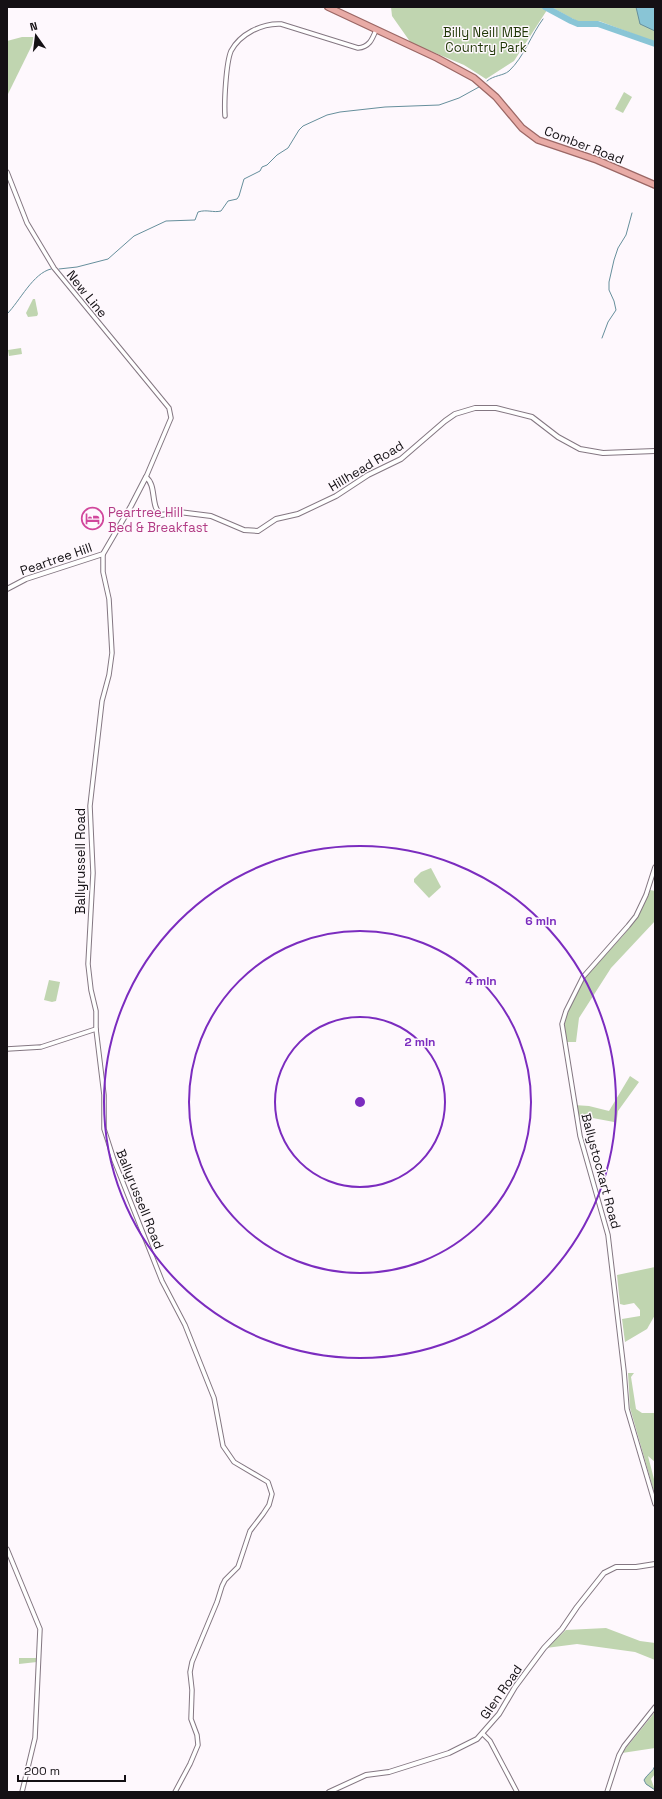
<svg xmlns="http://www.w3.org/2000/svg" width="662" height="1799" viewBox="0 0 662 1799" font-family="'Space Grotesk',sans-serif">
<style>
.green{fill:#c0d5b0}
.water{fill:#89c5d6;stroke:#668f9c}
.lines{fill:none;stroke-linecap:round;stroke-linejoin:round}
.stream{stroke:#668f9c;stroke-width:1}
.river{stroke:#89c5d6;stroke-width:6}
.minor-casing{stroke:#847782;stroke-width:5.5}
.tertiary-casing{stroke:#847782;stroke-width:6}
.trunk-casing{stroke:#9b6765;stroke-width:8}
.minor{stroke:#fff;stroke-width:3.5}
.tertiary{stroke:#fff;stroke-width:4}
.trunk{stroke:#e8aba6;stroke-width:5.5}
.ring{fill:none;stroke:#7b2cbf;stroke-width:2}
.labels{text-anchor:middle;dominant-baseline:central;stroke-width:3;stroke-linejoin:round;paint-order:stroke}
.park-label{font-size:13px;fill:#1f3605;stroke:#fef8fd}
.street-label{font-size:13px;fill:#141014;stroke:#fef8fd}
.hotel-label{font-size:13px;fill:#b23c85;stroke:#fef8fd;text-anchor:start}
.centre{fill:#7b2cbf;stroke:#fef8fd;stroke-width:2}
.ring-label{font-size:12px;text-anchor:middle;font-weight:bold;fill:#7b2cbf;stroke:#fef8fd;stroke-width:3;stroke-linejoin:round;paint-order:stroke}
</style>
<rect width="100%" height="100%" fill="#fef8fd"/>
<!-- green -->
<g class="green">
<path d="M391,7H549L514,61L486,79L464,65L411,43L392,16Z"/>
<path d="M551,7H655V42L599,21H577Z"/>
<path d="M22,37H36L7,96V41Z"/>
<path d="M624,92L632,97L623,113L615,109Z"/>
<path d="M33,299H35L38,314L37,316L28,317L26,313Z"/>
<path d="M21,348L22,354L9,356L8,350Z"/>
<path d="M431,868L441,887L429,898L414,882V879L421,872Z"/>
<path d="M650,890L655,891V921L611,968L579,1018L576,1042H565C557,990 603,963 630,927C639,915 645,903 650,890Z"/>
<path d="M49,980L60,982L56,1001L52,1002L44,1000Z"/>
<path d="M630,1076L639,1082L618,1111L616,1126L614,1122L582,1116L577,1117L574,1105L589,1106L609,1111Z"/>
<path d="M655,1267V1315L647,1329L625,1342L622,1319L640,1316V1310L634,1303L624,1305L620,1304L617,1275Z"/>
<path d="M628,1373H634L631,1377L636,1409L642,1413H655V1462L648,1456L655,1483V1495L630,1408Z"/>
<path d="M606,1628L640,1641L655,1643V1660L635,1652L577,1644L546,1648L566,1630Z"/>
<path d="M19,1658H37V1662L19,1664Z"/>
<path d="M655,1712V1748L622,1753Z"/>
<path d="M655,1766V1774L651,1779L655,1790L647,1785L644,1780C647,1774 653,1772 655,1766Z"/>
</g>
<!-- water -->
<path class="water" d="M636,7H655V31L640,24Z"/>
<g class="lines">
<!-- stream -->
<g class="stream">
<path d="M487,81C494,75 503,76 509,71C524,57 531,35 543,19"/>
<path d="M59,269L77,267L108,259L134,236L166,221L195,220L198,212C207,209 213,213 221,211L228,201L237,199L239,196L244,179L260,171L262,167L267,165L277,155L288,148L299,130L303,126L327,115L340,112L385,107L439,105L459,98L479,87"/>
<path d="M7,314C20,301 33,273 51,269"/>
<path d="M602,338L608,322L616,310L614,301L609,290V282L614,260L618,248L626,235L632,213"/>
<path d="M655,1766C653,1772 647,1774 644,1780L646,1784L655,1790"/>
</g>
<!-- river -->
<path class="river" d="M545,7L571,21L578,24H598L655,44"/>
<defs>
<g id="minor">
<path d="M225,116C224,102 226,63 231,51C240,34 262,23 281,24L358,48C369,47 372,40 376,30"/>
<path d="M7,172L27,223L54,268L169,408L171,418L146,477"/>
<path d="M103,554V572L109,599L112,653L109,675L102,701L90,806L93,873L88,964L91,990L96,1011V1029L104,1095V1129L114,1160L162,1281L185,1325L214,1398L223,1446L234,1462L268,1482L272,1494L269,1505L263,1514L250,1531L238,1567L225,1580L222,1586L217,1602L192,1662L190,1672L192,1690L191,1719L197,1735L198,1745L190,1764L175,1792"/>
<path d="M655,867L646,895L636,916L628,926L583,977L566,1011L562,1024L580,1136L608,1235L624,1371L627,1409L655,1504"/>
<path d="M7,1049L41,1047L96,1029"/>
<path d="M7,1549L40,1629L35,1738L22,1792"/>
<path d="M483,1734L490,1741L517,1792"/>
<path d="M607,1792L619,1755L624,1746L655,1707"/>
</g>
<g id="tertiary">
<path d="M7,589L26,579L103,554L131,506L146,477C157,486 150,506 161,515L179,512L211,516L244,530L258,531L276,519L298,514L336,496L368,475L401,459L445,421L455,414L475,408H496L532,417L558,437L580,449L603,453L655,451"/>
<path d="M329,1792L366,1775L389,1772L449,1753L477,1739L499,1714L515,1687L544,1648L562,1629L577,1607L604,1573L616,1567H636L655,1564"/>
</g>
<path id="trunk" d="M328,7L437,58L474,78L496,97L522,128L538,140L597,160L655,185"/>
</defs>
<!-- minor casing -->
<use href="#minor" class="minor-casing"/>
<!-- tertiary casing -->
<use href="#tertiary" class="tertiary-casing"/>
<!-- trunk casing -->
<use href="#trunk" class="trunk-casing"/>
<!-- minor -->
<use href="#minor" class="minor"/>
<!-- tertiary -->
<use href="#tertiary" class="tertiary"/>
<!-- trunk -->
<use href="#trunk" class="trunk"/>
</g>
<!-- distance rings -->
<g class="ring">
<circle cx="360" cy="1102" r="85"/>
<circle cx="360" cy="1102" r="171"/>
<circle cx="360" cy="1102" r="256"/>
</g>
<!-- icons -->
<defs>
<symbol id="hotel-ring" viewBox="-11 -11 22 22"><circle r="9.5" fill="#fef8fd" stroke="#d1479c" stroke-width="1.5"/><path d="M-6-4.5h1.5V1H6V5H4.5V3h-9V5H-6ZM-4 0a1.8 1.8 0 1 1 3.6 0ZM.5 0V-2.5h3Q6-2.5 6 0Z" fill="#d1479c"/></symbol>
</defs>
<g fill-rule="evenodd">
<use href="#hotel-ring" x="80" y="506" width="25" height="25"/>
</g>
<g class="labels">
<!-- park labels -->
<g class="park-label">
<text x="486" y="32">Billy Neill MBE<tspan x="486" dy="15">Country Park</tspan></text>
</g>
<!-- street labels -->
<g class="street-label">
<text transform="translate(584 145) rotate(21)">Comber Road</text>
<text transform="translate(87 294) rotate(51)">New Line</text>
<text transform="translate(366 466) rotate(-31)">Hillhead Road</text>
<text transform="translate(56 559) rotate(-19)">Peartree Hill</text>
<text transform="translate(80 861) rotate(-90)">Ballyrussell Road</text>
<text transform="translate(601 1171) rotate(75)">Ballystockart Road</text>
<text transform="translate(140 1199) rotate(68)">Ballyrussell Road</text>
<text transform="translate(501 1692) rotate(-55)">Glen Road</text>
</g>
<!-- hotel labels -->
<g class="hotel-label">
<text x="108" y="512">Peartree Hill<tspan x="108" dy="15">Bed &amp; Breakfast</tspan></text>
</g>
</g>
<circle cx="360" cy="1102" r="6" class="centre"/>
<g class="ring-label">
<text x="541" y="925">6 min</text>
<text x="481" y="985">4 min</text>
<text x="420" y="1046">2 min</text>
</g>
<!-- border -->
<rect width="662" height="1799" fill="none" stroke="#141014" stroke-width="16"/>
<!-- north arrow -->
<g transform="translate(36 36) rotate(346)" stroke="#fef8fd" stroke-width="3" paint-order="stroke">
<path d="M0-3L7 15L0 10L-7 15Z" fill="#141014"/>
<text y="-6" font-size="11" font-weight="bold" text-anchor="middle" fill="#141014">N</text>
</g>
<!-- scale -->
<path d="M18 1775v6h107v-6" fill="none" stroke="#141014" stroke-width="2"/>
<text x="24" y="1775" font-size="12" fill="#141014" stroke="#fef8fd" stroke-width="3" paint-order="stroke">200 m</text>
</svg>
